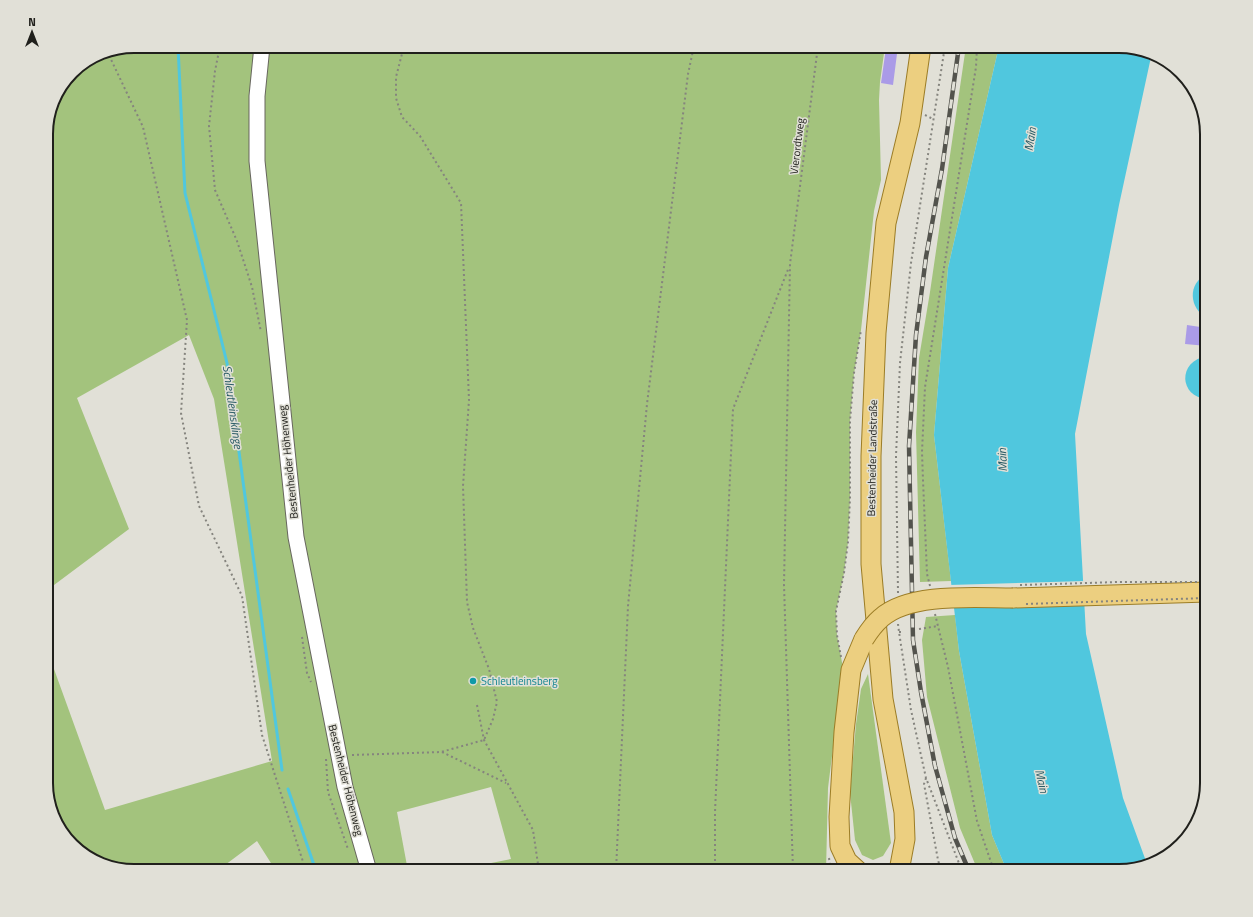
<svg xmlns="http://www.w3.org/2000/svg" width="1253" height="917" viewBox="0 0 1253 917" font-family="'Titillium Web',sans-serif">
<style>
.green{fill:#a3c37d}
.water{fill:#50c7de}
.pier{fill:#e1e0d7}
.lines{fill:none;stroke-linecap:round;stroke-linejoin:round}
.stream{stroke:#50c7de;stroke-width:3}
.building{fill:#aa9be7}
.minor-casing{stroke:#68675f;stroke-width:17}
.major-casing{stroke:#9c7d26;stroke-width:21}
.path{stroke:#85847e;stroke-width:2;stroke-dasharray:2 3;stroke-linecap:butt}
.minor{stroke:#fff;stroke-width:15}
.major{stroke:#eccf80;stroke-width:19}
.rail-casing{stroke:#53534d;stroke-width:4.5}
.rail{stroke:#e1e0d7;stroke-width:3;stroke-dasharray:9;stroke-linecap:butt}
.major-bridge-casing{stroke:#9c7d26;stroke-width:21;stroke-linecap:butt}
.path-bridge{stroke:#85847e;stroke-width:2;stroke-dasharray:2 3;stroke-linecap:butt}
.major-bridge{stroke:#eccf80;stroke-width:19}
.culture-dot{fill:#0f9aa8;stroke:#e1e0d7;stroke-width:1.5}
.labels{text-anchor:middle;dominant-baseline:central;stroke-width:3;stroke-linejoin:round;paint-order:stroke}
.street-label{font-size:11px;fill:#20201c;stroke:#e1e0d7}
.culture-label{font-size:11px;fill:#0d838f;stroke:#e1e0d7;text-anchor:start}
.water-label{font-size:12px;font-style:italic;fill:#295b65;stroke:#e1e0d7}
.rim{fill:none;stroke:#20201c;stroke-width:2}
</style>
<rect width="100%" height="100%" fill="#e1e0d7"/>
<!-- green -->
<g class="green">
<path d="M134,46H885L880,82L879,100L881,180L874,211L861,330L854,374L850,421V498L848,542L844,573L836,611L837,635L843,668L828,788L826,871H451L511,859L491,787L397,812L408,871H276L257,841L217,871H134L81,853L58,827L46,788V647L105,810L272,761L214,399L189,335L77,398L129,529L46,591V128L55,95L76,68L101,53Z"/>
<path d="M966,46H999L948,268L934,435L951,581L920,582L916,432L919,358L930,292Z"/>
<path d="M955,615L959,651L992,835L1007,871H978L960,828L927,697L922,640L926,617Z"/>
<path d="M868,674L891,843L883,856L873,860L862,855L855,840L850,793L856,724L861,689Z"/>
</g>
<!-- water -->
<g class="water">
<path d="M999,46H1119L1151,57L1119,205L1075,434L1086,634L1123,798L1147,864L1119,871H1007L992,835L959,651L934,435L948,268Z"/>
<path d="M1207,274V318C1189,309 1187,283 1207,274Z"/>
<path d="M1207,356V399C1179,397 1177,361 1207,356Z"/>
</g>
<!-- pier -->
<path class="pier" d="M1085,581L1086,604L952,608L949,585Z"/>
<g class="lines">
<!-- stream -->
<g class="stream">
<path d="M178,46L185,193L227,363L282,770"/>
<path d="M288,789L316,871"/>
</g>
</g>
<!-- building -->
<g class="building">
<path d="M888,46H898L893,85L881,83L886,48H888Z"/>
<path d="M1187,325L1207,328V346L1185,344Z"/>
</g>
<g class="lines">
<defs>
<path id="minor" d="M262,46L257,96V161L296,537L345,787L369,871"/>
<g id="major">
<path d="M1013,598L1207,592"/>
<path d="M858,871L847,861L840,846L839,817L844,732L851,670L864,639"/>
<path d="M899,871L905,839L904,812L883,699L871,564V456L876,333L886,223L910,123L921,46"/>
</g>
</defs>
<!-- minor casing -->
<use href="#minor" class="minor-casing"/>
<!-- major casing -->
<use href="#major" class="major-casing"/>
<!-- path -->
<g class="path">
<path d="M220,46L215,71L209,126L215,190L237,241L252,287L261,332"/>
<path d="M107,51L143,127L187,320L181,413L199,506L242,596L262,735L306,871"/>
<path d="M925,115L933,119"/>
<path d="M930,586L927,574L923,480L922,452L925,387L976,67L977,46"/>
<path d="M898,593L896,456L900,363L911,263L945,46"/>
<path d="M935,614L948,667L977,821L994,871"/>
<path d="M898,624L899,632L911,710L926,778L962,871"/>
<path d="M919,629L938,626"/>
<path d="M899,632H904"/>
<path d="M302,637L307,673L311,682"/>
<path d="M841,657L837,635L836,611L844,573L848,542L850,498V421L854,373L861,330"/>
<path d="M477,705L484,740L533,830L539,871"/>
<path d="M442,752L506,783"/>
<path d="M352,755L441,752L484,740L493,719L497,702L489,669L473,628L467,602L463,486L469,400L461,203L420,136L402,117L396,98V77L404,46"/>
<path d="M326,759L328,792L348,849"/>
<path d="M926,778L924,784L938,860L941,871"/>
<path d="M829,858L831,871"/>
<path d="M616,871L628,606L647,404L688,74L694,46"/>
<path d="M715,871V812L733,409L789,267"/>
<path d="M793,871L784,585L790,264L818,46"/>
</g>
<!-- minor -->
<use href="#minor" class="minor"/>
<!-- major -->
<use href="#major" class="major"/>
<defs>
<path id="rail" d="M959,46L942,169L926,257L916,335L909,446L913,640L921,692L935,766L955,838L969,871"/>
</defs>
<!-- rail casing -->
<use href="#rail" class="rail-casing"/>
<!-- rail -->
<use href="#rail" class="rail"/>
<defs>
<path id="major-bridge" d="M864,639C869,631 874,624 881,618C910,592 976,598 1013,598"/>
</defs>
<!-- major-bridge casing -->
<use href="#major-bridge" class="major-bridge-casing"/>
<!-- path-bridge -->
<g class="path-bridge">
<path d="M1020,585L1119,582H1207"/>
<path d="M1026,604L1207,598"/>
</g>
<!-- major-bridge -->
<use href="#major-bridge" class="major-bridge"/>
</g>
<!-- markers -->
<circle class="culture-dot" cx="473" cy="681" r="4"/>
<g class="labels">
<!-- street labels -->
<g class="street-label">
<text transform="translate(797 146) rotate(-83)">Vierordtweg</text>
<text transform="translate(872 458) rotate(-89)">Bestenheider Landstraße</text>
<text transform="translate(288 462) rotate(-96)">Bestenheider Höhenweg</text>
<text transform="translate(346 780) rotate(76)">Bestenheider Höhenweg</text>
</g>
<!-- culture labels -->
<g class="culture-label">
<text x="481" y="681">Schleutleinsberg</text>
</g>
<!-- water labels -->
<g class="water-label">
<text transform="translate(1030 139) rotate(-81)">Main</text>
<text transform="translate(233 407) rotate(82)">Schleutleinsklinge</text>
<text transform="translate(1002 460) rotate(-93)">Main</text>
<text transform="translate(1042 781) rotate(77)">Main</text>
</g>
</g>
<!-- crop -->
<path d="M0 0H1253V917H0ZM134 53H1119A81 81 0 0 1 1200 134V783A81 81 0 0 1 1119 864H134A81 81 0 0 1 53 783V134A81 81 0 0 1 134 53Z" fill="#e1e0d7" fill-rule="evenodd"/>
<path class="rim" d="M134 53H1119A81 81 0 0 1 1200 134V783A81 81 0 0 1 1119 864H134A81 81 0 0 1 53 783V134A81 81 0 0 1 134 53Z"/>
<!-- north arrow -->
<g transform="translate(32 32)" stroke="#e1e0d7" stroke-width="3" paint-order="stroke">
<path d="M0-3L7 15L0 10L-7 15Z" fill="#20201c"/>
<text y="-6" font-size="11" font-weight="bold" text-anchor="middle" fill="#20201c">N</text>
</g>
</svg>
